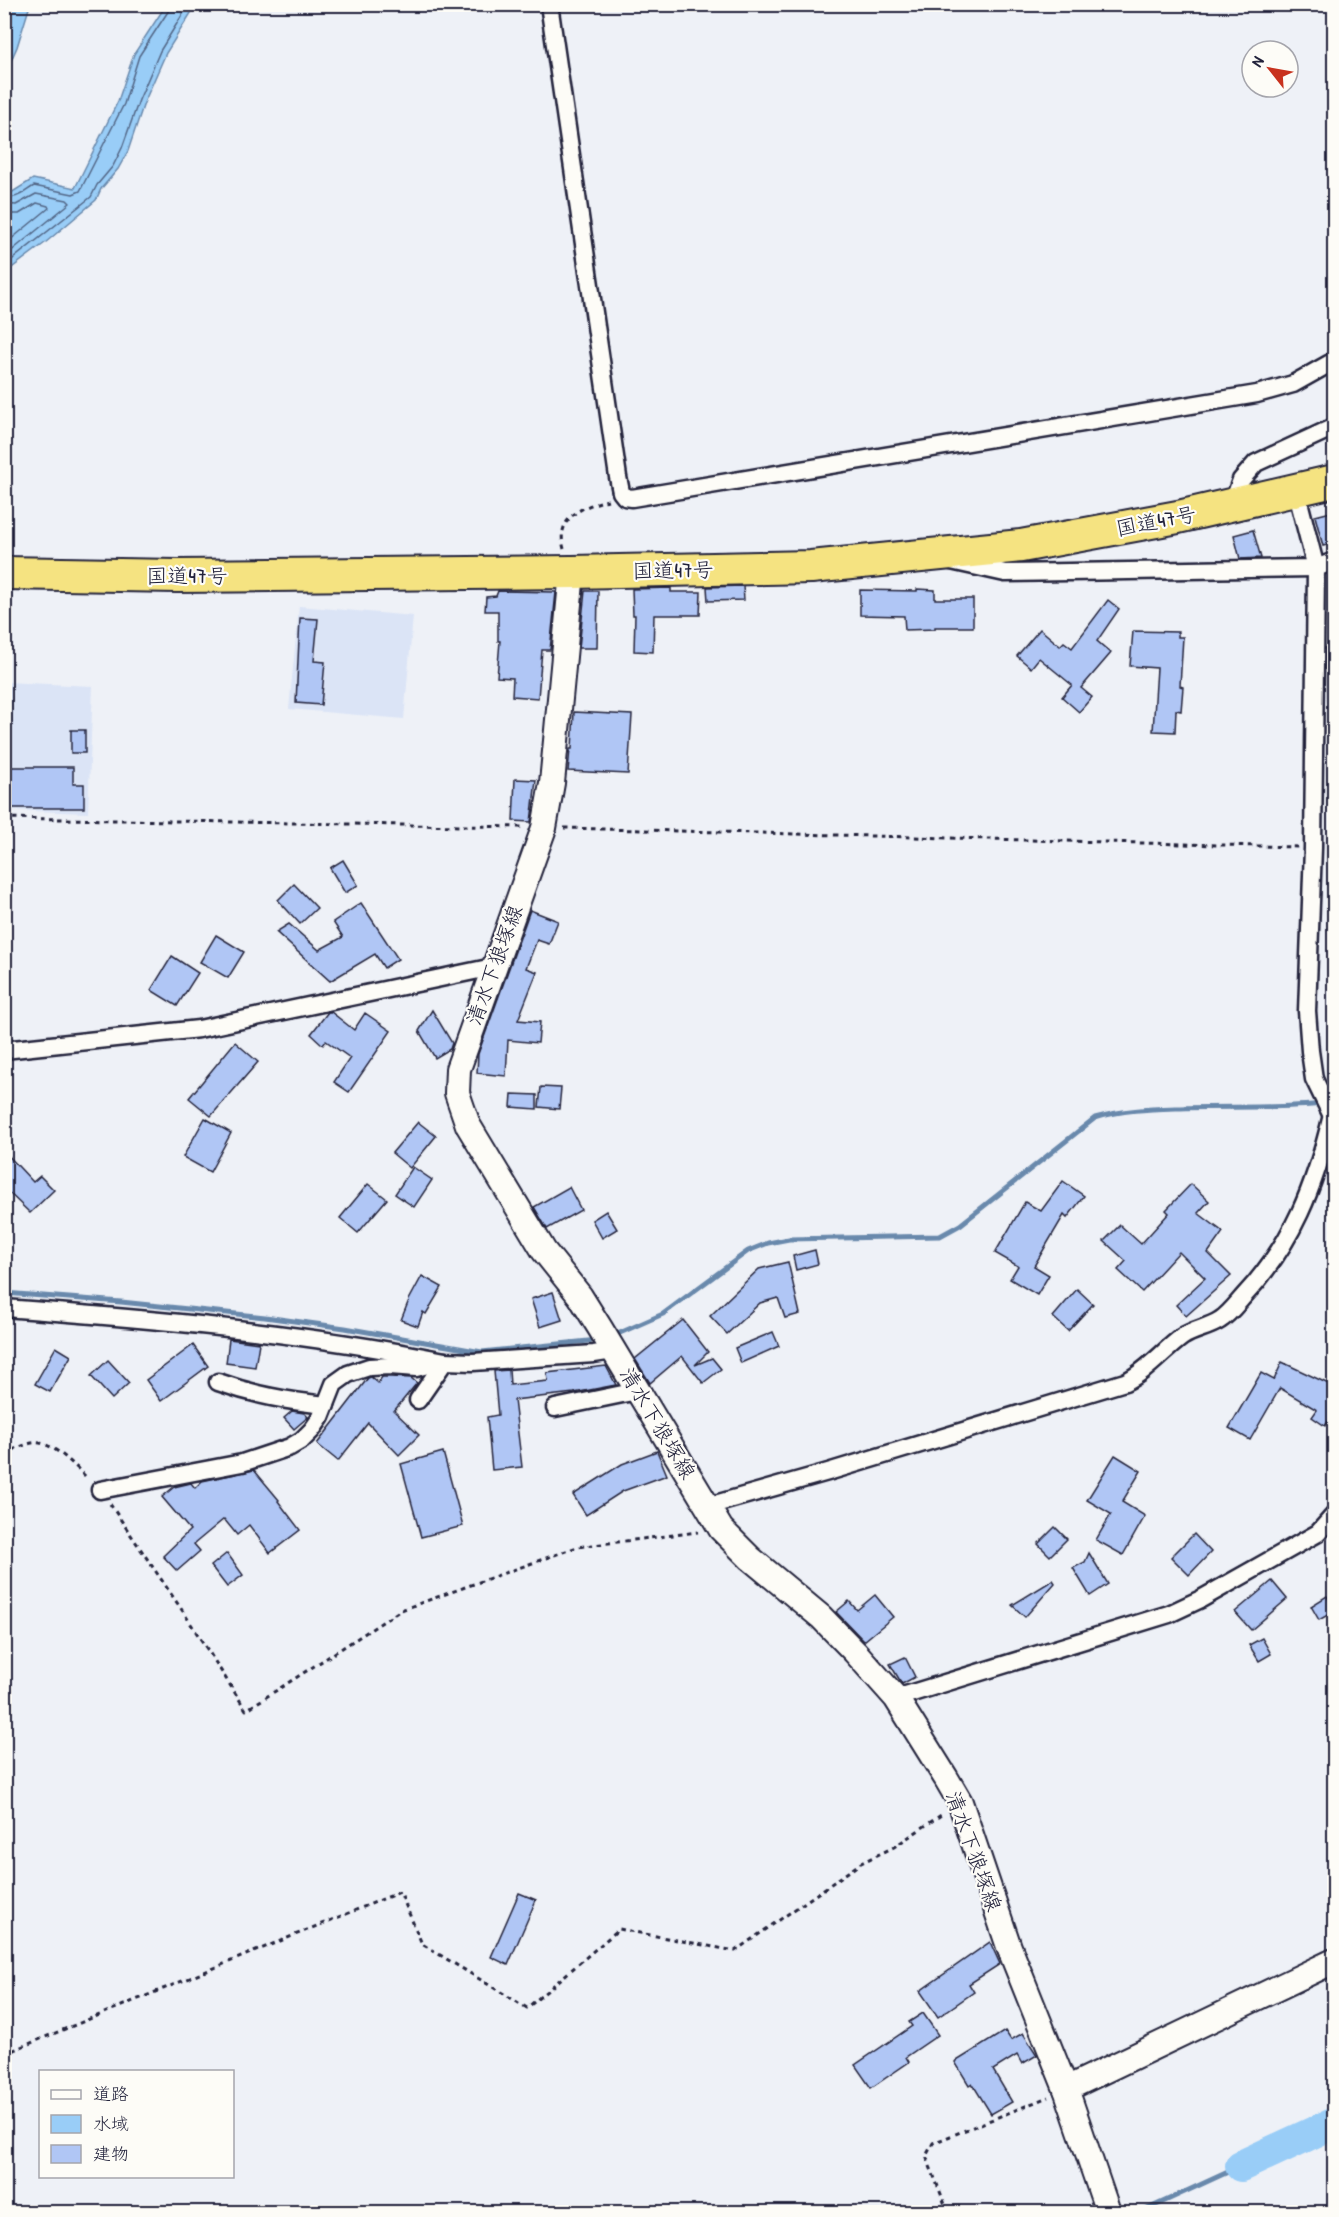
<svg xmlns="http://www.w3.org/2000/svg" width="1339" height="2217" viewBox="0 0 1339 2217" font-family="'Patrick Hand','Klee One',sans-serif">
<style>
.built{fill:#dbe4f6}
.water{fill:#99cdf7;stroke:#6989ac;stroke-width:1.5}
.lines{fill:none;stroke-linecap:round;stroke-linejoin:round}
.shore{stroke:#526686;stroke-width:1.5}
.stream{stroke:#6989ac;stroke-width:5}
.river{stroke:#99cdf7;stroke-width:32}
.building{fill:#b0c6f5;stroke:#22223b;stroke-width:1.5}
.street-casing{stroke:#22223b;stroke-width:21}
.secondary-casing{stroke:#22223b;stroke-width:28}
.highway-casing{stroke:#22223b;stroke-width:36}
.path{stroke:#22223b;stroke-width:3;stroke-dasharray:4.5 4.5;stroke-linecap:butt}
.street{stroke:#fdfcf7;stroke-width:16}
.secondary{stroke:#fdfcf7;stroke-width:24}
.highway{stroke:#f5e381;stroke-width:32}
.labels{text-anchor:middle;dominant-baseline:central;stroke-width:4.5;stroke-linejoin:round;paint-order:stroke}
.street-label{font-size:21px;fill:#22223b;stroke:#fdfcf7}
</style>
<rect width="100%" height="100%" fill="#eef1f7"/>
<filter id="ink" filterUnits="userSpaceOnUse"><feTurbulence type="fractalNoise" baseFrequency=".0167" numOctaves="2"/><feDisplacementMap in="SourceGraphic" scale="12" xChannelSelector="R" yChannelSelector="G"/><feConvolveMatrix kernelMatrix="1 2 1 2 8 2 1 2 1" color-interpolation-filters="sRGB"/></filter>
<g filter="url(#ink)">
<!-- built -->
<g class="built">
<path d="M299,606L413,616L404,719L289,709Z"/>
<path d="M5,682L93,686L88,813L5,810Z"/>
</g>
<!-- water -->
<g class="water">
<path d="M5,4L30,5L17,47L5,74Z"/>
<path d="M166,5H196L166,53L144,103L128,151L118,169L101,189L96,200L45,243L5,273V183L11,193L33,179L75,188L118,101L134,54Z"/>
</g>
<g class="lines">
<!-- shore -->
<g class="shore">
<path d="M4,194C14,203 25,191 34,186L73,194L80,191L124,104L139,56L169,10L170,4"/>
<path d="M4,204L16,205L36,194L67,200L70,203L4,257"/>
<path d="M4,214H19L37,203L48,206L49,208L4,245"/>
<path d="M4,266L91,197L97,185L113,166L122,148L139,100L160,51L189,4"/>
</g>
<!-- stream -->
<g class="stream">
<path d="M4,1293L121,1302L265,1317L345,1328L482,1352L598,1340"/>
<path d="M613,1336L663,1314L748,1251L768,1243L789,1239L940,1236L960,1225L1095,1118C1122,1110 1148,1109 1176,1108C1226,1106 1275,1109 1324,1104"/>
<path d="M1141,2212L1241,2166"/>
</g>
<!-- river -->
<path class="river" d="M1241,2166L1334,2123"/>
</g>
<!-- building -->
<g class="building">
<path d="M1335,511V543L1323,546L1315,516Z"/>
<path d="M1253,530L1261,558L1240,559L1234,535Z"/>
<path d="M743,586L744,600L708,601L707,587Z"/>
<path d="M671,588V592H701L700,615H654L653,652L634,651L635,615H633L632,589Z"/>
<path d="M917,589L935,590V599H973V627H935V629L905,630L904,616L860,615V590L917,591Z"/>
<path d="M498,591L556,592L550,650H542L538,698L512,696L513,678L497,677L500,641H498V611H485L486,597L496,596Z"/>
<path d="M585,591H598L597,648H579Z"/>
<path d="M1108,600L1119,609L1097,641L1111,653L1081,688L1092,697L1079,712L1062,697L1072,685L1039,658L1031,668L1017,656L1040,629L1060,646L1064,642L1072,648Z"/>
<path d="M300,618L318,619L314,661L325,662L321,705L296,703Z"/>
<path d="M1133,631L1178,632V637H1183L1180,686L1183,687L1181,711L1176,710L1175,732L1153,731L1157,668L1130,666Z"/>
<path d="M574,712L632,715L628,774L568,771L570,749H572Z"/>
<rect x="71" y="730" width="14" height="23"/>
<path d="M4,767H73V784H84V808H4Z"/>
<path d="M515,779L536,780L531,822L513,821Z"/>
<path d="M343,860L358,885L345,893L330,868Z"/>
<path d="M294,884L317,908L300,924L278,900Z"/>
<path d="M361,903L398,959L384,968L375,954L330,981L276,932L289,924L319,950L343,937L333,922Z"/>
<path d="M530,910L558,921L549,944L537,940L526,968L537,972L518,1020L540,1022L538,1043L508,1040L506,1076L477,1073L478,1054Z"/>
<path d="M216,935L244,952L228,978L200,962Z"/>
<path d="M172,956L198,973L177,1006L151,990Z"/>
<path d="M432,1010L452,1043L450,1049L435,1058L419,1031Z"/>
<path d="M328,1012H331L354,1030L365,1013L391,1031L349,1092L334,1082L350,1058L326,1041L323,1045L311,1034Z"/>
<path d="M235,1042L258,1062L211,1116L189,1098Z"/>
<path d="M541,1087L561,1088L559,1109L539,1107Z"/>
<path d="M512,1094L537,1095V1109L511,1107Z"/>
<path d="M205,1118L231,1133L210,1172L183,1157Z"/>
<path d="M418,1122L436,1136L410,1168L392,1153Z"/>
<path d="M4,1151L33,1182L40,1176L54,1190L30,1213L4,1188Z"/>
<path d="M413,1167L432,1180L414,1207L395,1194Z"/>
<path d="M1063,1181L1084,1196L1067,1218L1064,1215L1034,1266L1049,1275L1037,1295L1010,1279L1018,1266L995,1253L1025,1202L1041,1211Z"/>
<path d="M368,1184L387,1199L358,1233L340,1218Z"/>
<path d="M1191,1184L1209,1201L1198,1213L1223,1232L1208,1253L1231,1276L1186,1316L1176,1305L1205,1278L1179,1252L1142,1292L1118,1270L1126,1261L1104,1241L1120,1225L1141,1244L1169,1213L1166,1210Z"/>
<path d="M569,1187L581,1210L547,1229L534,1207Z"/>
<path d="M606,1211L617,1229L602,1238L592,1220Z"/>
<path d="M815,1250L818,1264L796,1270L793,1256Z"/>
<path d="M788,1262L800,1314L785,1318L778,1298L760,1303L727,1334L710,1316L759,1269Z"/>
<path d="M422,1276L442,1287L426,1314L423,1312L418,1326L401,1320L409,1300Z"/>
<path d="M1077,1289L1093,1304L1068,1331L1053,1317Z"/>
<path d="M553,1292L562,1320L540,1327L531,1299Z"/>
<path d="M683,1320L708,1352L695,1365L712,1358L721,1369L703,1383L682,1356L650,1383L635,1359Z"/>
<path d="M773,1332L779,1346L741,1363L735,1348Z"/>
<path d="M229,1339L259,1343L255,1367L226,1363Z"/>
<path d="M193,1345L208,1366L161,1401L146,1380Z"/>
<path d="M56,1347L71,1356L50,1392L35,1384Z"/>
<path d="M108,1360L129,1383L112,1399L91,1376Z"/>
<path d="M1282,1362L1335,1387V1412L1325,1426L1312,1417L1317,1410L1280,1388L1250,1440L1229,1428L1261,1373L1274,1380Z"/>
<path d="M606,1366L616,1385L574,1393L514,1400L522,1467L492,1470L487,1417L498,1415L494,1371L509,1370L510,1385L548,1381L547,1373Z"/>
<path d="M371,1377L378,1383L382,1377H390L411,1378L417,1383L394,1411L419,1435L399,1455L368,1423L338,1461L317,1444L368,1378Z"/>
<path d="M292,1411L304,1413L308,1417L294,1429L284,1418Z"/>
<path d="M657,1451L667,1475L623,1491L586,1515L573,1495L622,1464Z"/>
<path d="M443,1452L463,1526L421,1537L401,1464Z"/>
<path d="M1115,1455L1141,1471L1122,1502L1145,1516L1123,1555L1096,1540L1111,1514L1087,1500Z"/>
<path d="M254,1470L279,1500L278,1501L300,1530L270,1553L249,1525L237,1535L224,1519L194,1544L200,1551L177,1571L163,1556L190,1530L162,1497L174,1487L191,1483L195,1488L202,1481Z"/>
<path d="M1055,1527L1067,1539L1050,1556L1038,1544Z"/>
<path d="M1194,1534L1211,1552L1189,1575L1171,1557Z"/>
<path d="M227,1553L243,1575L227,1587L211,1566Z"/>
<path d="M1089,1553L1108,1584L1090,1596L1073,1568L1085,1562Z"/>
<path d="M1053,1580L1055,1583L1025,1617L1012,1605Z"/>
<path d="M1272,1581L1287,1599L1251,1630L1235,1612Z"/>
<path d="M875,1595L893,1617L864,1641L836,1612L849,1601L857,1610Z"/>
<path d="M1327,1596L1335,1611L1319,1620L1311,1606Z"/>
<path d="M1262,1638L1271,1654L1259,1661L1249,1645Z"/>
<path d="M905,1657L915,1677L902,1684L890,1664Z"/>
<path d="M519,1893L536,1900L508,1965L491,1957Z"/>
<path d="M990,1942L1000,1964L969,1984L974,1992L938,2017L920,1991Z"/>
<path d="M923,2013L938,2035L906,2057L909,2062L871,2088L855,2065L912,2026L909,2022Z"/>
<path d="M1005,2031L1011,2040L1023,2033L1037,2055L1022,2064L1017,2055L993,2070L1012,2102L991,2114L972,2083L969,2085L955,2062Z"/>
</g>
<g class="lines">
<defs>
<g id="street">
<path d="M549,4L618,477L621,492L625,497L632,498L1257,394L1293,384L1334,361"/>
<path d="M1296,490L1316,568L1313,848L1307,1011L1310,1051L1314,1079L1334,1120"/>
<path d="M1232,505L1241,480L1256,463L1334,427"/>
<path d="M951,561L1005,573L1316,568L1334,561"/>
<path d="M4,1050L199,1029L493,967"/>
<path d="M4,1308C152,1319 300,1332 445,1361L473,1362L594,1354L613,1351"/>
<path d="M218,1382C255,1395 286,1401 326,1405"/>
<path d="M418,1400L445,1361"/>
<path d="M555,1408L637,1391"/>
<path d="M100,1490L242,1463L290,1447L302,1440L312,1430L321,1417L334,1384L348,1374L369,1367L390,1366L416,1368L439,1362"/>
<path d="M708,1506L828,1472L1125,1382C1146,1372 1163,1351 1182,1337C1194,1329 1208,1328 1220,1320C1228,1315 1236,1305 1242,1298C1293,1244 1315,1186 1332,1115"/>
<path d="M896,1698L1169,1614L1201,1599L1318,1533L1334,1515"/>
</g>
<g id="secondary">
<path d="M572,572L552,783L544,828L458,1069L457,1093L468,1125L544,1251L580,1296L600,1328L721,1529L750,1558L821,1617L855,1652L896,1698L946,1778L960,1802L1009,1947L1066,2089L1108,2212"/>
<path d="M1066,2089L1334,1961"/>
</g>
<path id="highway" d="M4,573L177,576L572,572L811,567L1021,546L1178,517L1334,481"/>
</defs>
<!-- street casing -->
<use href="#street" class="street-casing"/>
<!-- secondary casing -->
<use href="#secondary" class="secondary-casing"/>
<!-- highway casing -->
<use href="#highway" class="highway-casing"/>
<!-- path -->
<g class="path">
<path d="M564,549C555,518 582,506 608,500"/>
<path d="M4,818L522,827"/>
<path d="M564,828L1298,847"/>
<path d="M4,1454C13,1450 23,1445 32,1443C51,1439 76,1467 88,1479"/>
<path d="M110,1504L184,1613L246,1710L401,1610L577,1547L698,1532"/>
<path d="M4,2054L400,1892L422,1944L527,2008L619,1929L735,1951L861,1863L894,1847L944,1813"/>
<path d="M948,2212L926,2156L933,2143L1048,2097"/>
</g>
<!-- street -->
<use href="#street" class="street"/>
<!-- secondary -->
<use href="#secondary" class="secondary"/>
<!-- highway -->
<use href="#highway" class="highway"/>
</g>
</g>
<g class="labels">
<!-- street labels -->
<g class="street-label">
<text transform="translate(1156 521) rotate(-11)">国道47号</text>
<text transform="translate(673 570) rotate(-1)">国道47号</text>
<text x="187" y="575">国道47号</text>
<text transform="translate(494 965) rotate(-70)">清水下狼塚線</text>
<text transform="translate(658 1423) rotate(59)">清水下狼塚線</text>
<text transform="translate(974 1851) rotate(70)">清水下狼塚線</text>
</g>
</g>
<!-- margin -->
<rect width="1339" height="2217" fill="none" stroke="#fdfcf7" stroke-width="24"/>
<rect x="12" y="12" width="1315" height="2193" fill="none" stroke="#22223b" stroke-width="2" filter="url(#ink)"/>
<!-- legend -->
<rect x="39" y="2070" width="195" height="108" fill="#fdfcf7" stroke="#a5a5ac" stroke-width="1.5"/>
<rect x="51" y="2090" width="30" height="9" fill="#fdfcf7" stroke="#a5a5ac" stroke-width="1.5"/>
<text x="93" y="2100" font-size="18" fill="#22223b">道路</text>
<rect x="51" y="2115" width="30" height="18" fill="#99cdf7" stroke="#a5a5ac" stroke-width="1.5"/>
<text x="93" y="2130" font-size="18" fill="#22223b">水域</text>
<rect x="51" y="2145" width="30" height="18" fill="#b0c6f5" stroke="#a5a5ac" stroke-width="1.5"/>
<text x="93" y="2160" font-size="18" fill="#22223b">建物</text>
<!-- north arrow -->
<g transform="translate(1270 69) rotate(301)"><circle r="28" fill="#fdfcf7" stroke="#a5a5ac" stroke-width="1.5"/>
<path d="M0-4.5L10 22L0 15L-10 22Z" fill="#c8321e"/>
<text y="-9" font-size="16" font-weight="bold" text-anchor="middle" fill="#22223b">N</text>
</g>
</svg>
